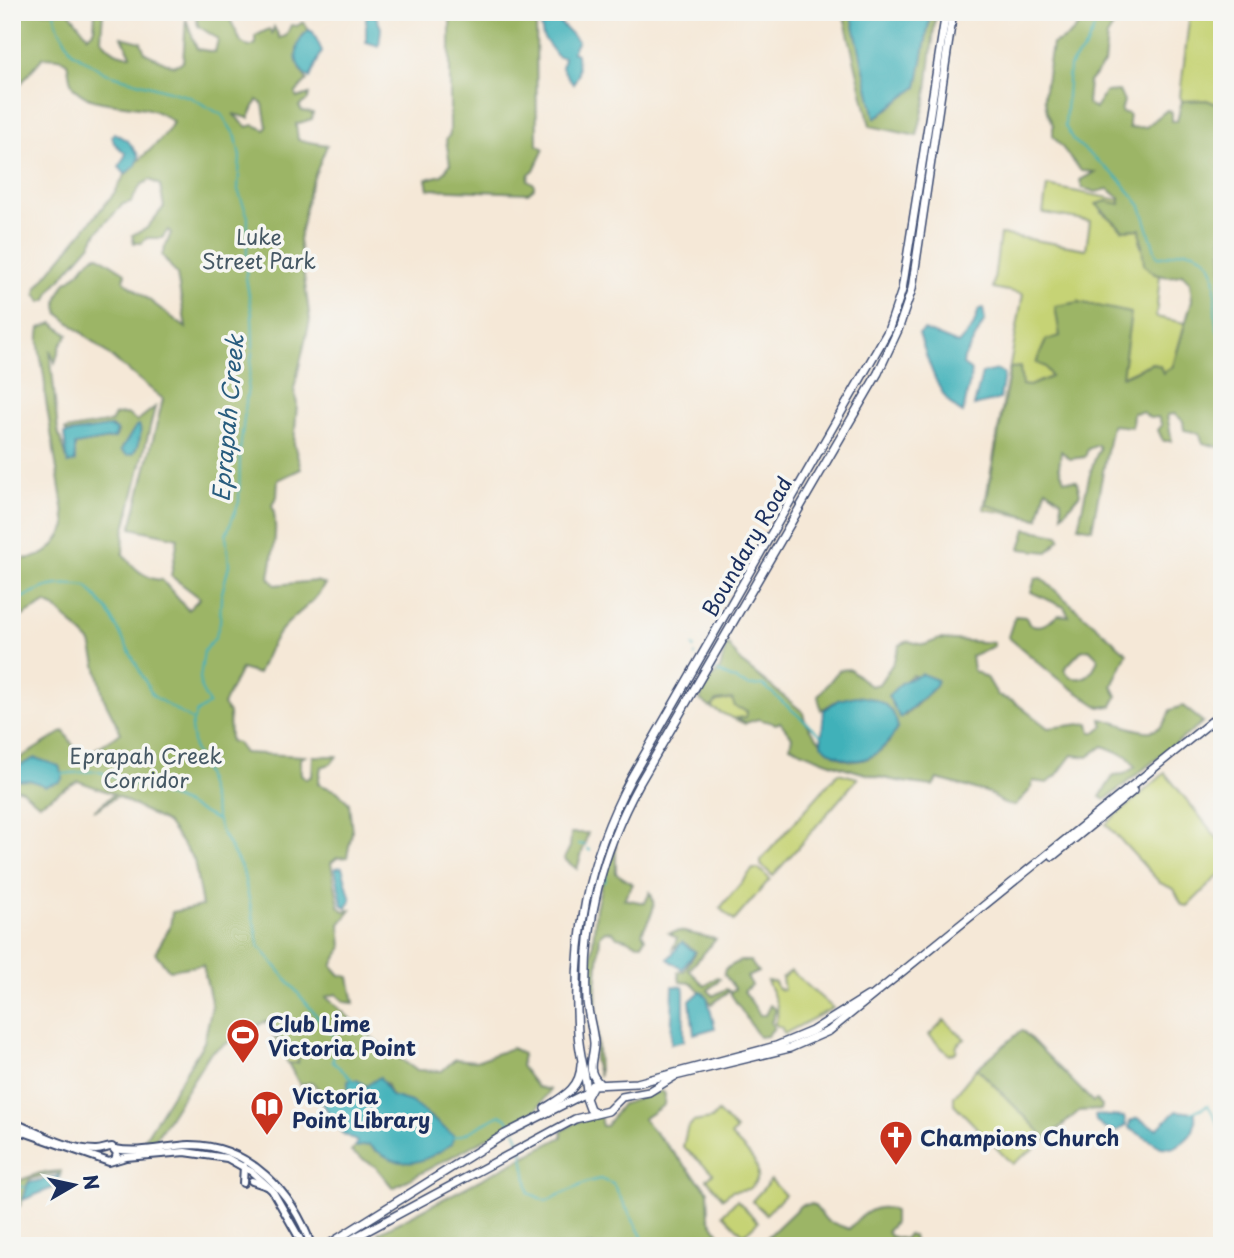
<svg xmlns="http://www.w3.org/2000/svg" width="1234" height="1258" viewBox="0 0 1234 1258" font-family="'Playpen Sans',sans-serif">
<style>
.green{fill:#c6d374;stroke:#708169;stroke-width:2}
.forest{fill:#9cb566;stroke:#5c7262;stroke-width:2;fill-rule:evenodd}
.water{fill:#40b1b9;stroke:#2e708c;stroke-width:2}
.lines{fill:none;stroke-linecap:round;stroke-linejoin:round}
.stream{stroke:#40b1b9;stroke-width:2}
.major-casing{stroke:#3c4b70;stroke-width:10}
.highway-casing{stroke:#3c4b70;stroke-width:10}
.major{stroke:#fff;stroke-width:6}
.highway{stroke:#fff;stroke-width:7}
.labels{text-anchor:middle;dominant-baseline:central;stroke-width:7;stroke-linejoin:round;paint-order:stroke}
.park-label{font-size:21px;fill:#465864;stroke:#f6f6f2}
.street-label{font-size:21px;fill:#1b2f5e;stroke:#f6f6f2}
.poi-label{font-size:21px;font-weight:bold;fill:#1b2f5e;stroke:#f6f6f2;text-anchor:start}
.water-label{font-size:23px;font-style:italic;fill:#285c7e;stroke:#f6f6f2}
</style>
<rect width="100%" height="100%" fill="#f6f6f2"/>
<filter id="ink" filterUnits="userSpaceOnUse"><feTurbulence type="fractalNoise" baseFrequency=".0143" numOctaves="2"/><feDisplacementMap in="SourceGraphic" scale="14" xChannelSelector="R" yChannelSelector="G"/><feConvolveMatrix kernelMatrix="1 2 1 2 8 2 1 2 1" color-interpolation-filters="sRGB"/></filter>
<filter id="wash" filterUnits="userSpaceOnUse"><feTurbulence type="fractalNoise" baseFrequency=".00686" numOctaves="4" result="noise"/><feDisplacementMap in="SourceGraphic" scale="28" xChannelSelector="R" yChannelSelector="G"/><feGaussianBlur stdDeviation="1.57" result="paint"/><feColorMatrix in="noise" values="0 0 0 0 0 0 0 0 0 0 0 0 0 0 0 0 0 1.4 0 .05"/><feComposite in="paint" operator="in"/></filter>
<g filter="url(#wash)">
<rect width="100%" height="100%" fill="#f5e8d7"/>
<!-- green -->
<g class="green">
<path d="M1190,12H1222V99L1216,104L1182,101L1180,96Z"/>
<path d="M1047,186L1120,200V204L1102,212L1123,230L1141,229L1140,244L1154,274L1160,275L1156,317L1185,323L1173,366L1163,373L1152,363L1121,377L1079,302L1038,519L984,509L1023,294L993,288L1000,234L1086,249L1090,221L1043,213Z"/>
<path d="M732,699L752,713L745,724L711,708L716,701Z"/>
<path d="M838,773L858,778L773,876L761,865V860Z"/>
<path d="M1165,773L1222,844V872L1188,906L1182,905L1174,889L1160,883L1106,824Z"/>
<path d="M753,869H759L770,879L734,921L720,908Z"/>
<path d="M791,971L833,1008L784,1034L782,1028L774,1024C783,1012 773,994 767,981L775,982L778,989L784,990L782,978Z"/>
<path d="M944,1020L965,1039L957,1045L956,1052L949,1055L929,1035Z"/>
<path d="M274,1037L297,1051L298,1064L288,1063Z"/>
<path d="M977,1068L1047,1139L1012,1164L954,1104V1096Z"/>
<path d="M718,1112L736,1130L731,1136C745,1151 772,1170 749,1189L732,1191L723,1198L707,1179L713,1173L683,1147L687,1129L693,1122L711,1119Z"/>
<path d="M771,1180L785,1195L766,1214L752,1201Z"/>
<path d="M737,1200L758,1222L744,1235L723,1214Z"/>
</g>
<!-- forest -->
<g class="forest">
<path d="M12,12H69L88,36L94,30L95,12H103L101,39C110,49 117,56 131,55L122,37L141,42L145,53L173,66L183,62L186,19L197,49L215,52L218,39L198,26L195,12H211L216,17L227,13L241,42L249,47L255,45V36L269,29L272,33L274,27L280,38L286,36L291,25L297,26L303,22L309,30L302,36L299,68L307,80L295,94L297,98L309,94L308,100L299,106L302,111L313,113L312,119L296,124L298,140L327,145L309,190L299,240L310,320L294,389L297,404L294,444L301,469L278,480L277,497L272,505C279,525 273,554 269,577L275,585L316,581L325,584C315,603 299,611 286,625C272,639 266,656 258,674L241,669L223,705L229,713L230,741L237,743L244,753L305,756L300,759L301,774L306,779L312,776L313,756H337L331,764L321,767L318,784L337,791L349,803L352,832L347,857L337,858L331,863L339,906L344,911L351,910L340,924L342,947L332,966L340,975L349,977L354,1003L345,1002L336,994L326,997L372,1038L416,1070L442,1071L455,1059L476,1061L512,1048L523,1054L521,1066L537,1087L550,1090L536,1110L517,1122L393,1188L376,1167L351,1152L355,1147L369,1145L376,1151L442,1127L426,1113L391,1096L386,1083L348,1091L343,1097L327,1099L312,1082L300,1085L288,1063H298L299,1054C286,1038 277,1043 266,1021L210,1053L153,1143H142L204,1042L212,1006L203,965L169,970L155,953L170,927L172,912L202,906L194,860L167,823L117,796L94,811L114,794L78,781L39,804L22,790L12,787V763L64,731L81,758L121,733L104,699L91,643L56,608L46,603L12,622V558C41,562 54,551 66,526L45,395C47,372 35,351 40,328L53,323L68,335L61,344L55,363L50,350L58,431L67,459L75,462V445L115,438L118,432L112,427L67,433L65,430L111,422L115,415L127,414L137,421L155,407L124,533L123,554C134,568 144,579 162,580L188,610L200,598L171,576L178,538L131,528L163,399L59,314C54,301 59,294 66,282C79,277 83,262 97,255L125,273L124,281L186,328L177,275L162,255L171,233L168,230L162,238H147L142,243H134L132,235L146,229L164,207L160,185L150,180L141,185L131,202L123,204L97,232L91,244L51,290L47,300L41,302L36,294L37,287L116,191C127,163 160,148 173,122C143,95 100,114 75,89C68,82 70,71 67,63L59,58L43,57L12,94ZM257,100L263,104L267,127L265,130L254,125L247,127L233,114L249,118Z"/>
<path d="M450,12H536L537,145L544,149L534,170L529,174L528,180L534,184V188L528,193L428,189L426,179L442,175L450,164L446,140L450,134Z"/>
<path d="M843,12H851L855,23L876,118L917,87L931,12H936L926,99L917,136L870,126Z"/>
<path d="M1086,12H1122L1107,36L1104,64L1089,82L1087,103L1095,109L1105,92L1119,91L1124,101L1121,112L1129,114V128L1146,127L1167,110L1172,112V121H1177L1182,101L1207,100L1216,104L1222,99V448L1203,443L1199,433L1184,430L1183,421L1175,414L1167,415L1172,441H1163L1158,430L1162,425L1158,417L1150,418L1142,412L1133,413L1132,427L1112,425L1092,529L1078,526C1084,505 1089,465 1100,449L1098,445L1088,449L1085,457L1070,459L1061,451L1059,467L1064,480L1077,481L1080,494L1062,515L1061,500L1046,489L1038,519L986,505L1010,368L1020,367L1022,385L1029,386L1051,377L1046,367L1036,363L1046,340L1060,336L1055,306L1079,302L1131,313L1122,377L1152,363L1160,366L1163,373L1173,366L1192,300L1190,282L1182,274C1167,280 1155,276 1144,265L1140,229L1123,230L1096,204L1107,201L1120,204V198L1108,189L1096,192L1082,188L1080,180L1095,172L1081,171L1053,136V125L1047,112L1044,95L1052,44C1071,38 1077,30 1086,12Z"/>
<path d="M1026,529L1059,535L1060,539L1048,552L1020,549Z"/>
<path d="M1041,578L1127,653L1112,686L1117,696L1112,706L1100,707L1095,704L1058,679L1008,637L1015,616L1026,617L1029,624C1043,629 1048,622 1058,615L1069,616L1064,607L1031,592L1035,579ZM1089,649L1098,658C1094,672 1086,682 1070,677L1064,669L1081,651Z"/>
<path d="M940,639L994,643V646L971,656L973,670L988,679L998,696L1013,701L1048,728L1089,723L1091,732H1097L1103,727L1101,719C1129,723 1158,749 1170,710L1183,706L1203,722L1105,800L1100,797L1114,775L1124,774L1135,767L1127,756L1103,746L1088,757L1072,755L1056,776L1047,783L1033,781L1030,790L1015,806L1003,803L989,793L937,779L933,786C884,781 834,767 790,746L792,737L780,722L776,724L758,719L746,723L737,718L746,717L747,711L735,707L732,699L717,701L711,708L700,700L706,684L720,669L727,643L741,662L803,712C805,726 811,730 819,740C841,766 865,769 889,742L838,700L821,710L818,696L839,670L850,669L870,686L879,684L893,663L900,645L908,641L924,645ZM912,675L936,686L905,716L888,696Z"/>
<path d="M571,833H588L577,869L564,859L570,847Z"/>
<path d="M616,845V873L633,884L624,899L645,903L650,892C659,910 648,918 642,933L645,938L642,944C632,945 627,937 617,937L613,932L605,931L600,936L596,989L599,1077L594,1061L597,1035L591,1011L590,978L596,908L606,866Z"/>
<path d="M680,931L716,939L689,970L705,986L717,977L720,979L708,990L713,996L726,989L729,991L712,1004L692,983L680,982L678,972L684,971L696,952L683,942L673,948L677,938L669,933Z"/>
<path d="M740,961H750L758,972L747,977L752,985L744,991L760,1015H765L770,1005L776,1010L771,1023L774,1028L767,1036L759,1037L730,993L735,989L724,974L725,969Z"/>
<path d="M1022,1030L1093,1102L1096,1100L1102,1106L1101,1110L1079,1111L1047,1139L977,1068Z"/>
<path d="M662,1091L665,1094L664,1105L643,1119L708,1191L709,1218L727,1246H392L378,1233L562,1137V1131L577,1122L600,1116L602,1126H606L622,1104Z"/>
<path d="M61,1171L60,1176L56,1173L30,1179L20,1206L12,1208V1175L18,1181L40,1173Z"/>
<path d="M813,1204L827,1221L849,1229C860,1216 877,1201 894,1211V1223L887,1231L890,1236L904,1239L908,1234L913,1236L915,1246H758L801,1205Z"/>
</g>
<!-- water -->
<g class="water">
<path d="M851,12H931L917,87L875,118Z"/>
<path d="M371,14L376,16L381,28L379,46L366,42V16Z"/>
<path d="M552,15L578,41L572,52L577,54L578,75L573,84L562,68L564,57H558L543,37L541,26Z"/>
<path d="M309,30L313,32L322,51L310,78C291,67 293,43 309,30Z"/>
<path d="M114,133L128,141L139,156L136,165L125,174L119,167L126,154L114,143L112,136Z"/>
<path d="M983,308L985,320L964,358L963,365L972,371L963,413C938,401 928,359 919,334L924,330L958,344L973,327L979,309Z"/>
<path d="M998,370L1004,374L1000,399L974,406L982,373Z"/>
<path d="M136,426L139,425C143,433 138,447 133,454L127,455L121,450Z"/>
<path d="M109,427L117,430L115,438L75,445V462L68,464L64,434Z"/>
<path d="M922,674L937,680L936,686L900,718L888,696L902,682Z"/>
<path d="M856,696C878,698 894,704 898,728C877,762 852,772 821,744L824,710L838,700Z"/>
<path d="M35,758L59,766L63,777L60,782L45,786L30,780L15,781L14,768Z"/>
<path d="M342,867L351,900L347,908L342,904L335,868Z"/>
<path d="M682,942L695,952L682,969L668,959Z"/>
<path d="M673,986L683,987L684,991V1041L671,1044Z"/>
<path d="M701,991L707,997L715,1028L694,1034L690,1001Z"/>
<path d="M380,1077L391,1096L411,1102L453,1135L452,1144C419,1165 402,1172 369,1145L355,1147L357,1142L342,1133L319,1098L343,1097L348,1091V1080H357L366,1086Z"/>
<path d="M1176,1111L1195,1113C1197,1131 1190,1139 1173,1148L1161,1147L1129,1128L1130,1122L1137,1118L1157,1129Z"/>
<path d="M1095,1115L1124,1117L1126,1125L1117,1131L1104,1128L1096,1121Z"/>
<path d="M59,1176L55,1187L23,1200L28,1183Z"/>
</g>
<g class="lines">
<!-- stream -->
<g class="stream">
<path d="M54,12L57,25L72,52L105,73L190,97L222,115L236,137L240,157L238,190L248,217L246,277L252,314L253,345L240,451L239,502L226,535L229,565L221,597L220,622L215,638L204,651L200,678L201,689L209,704L196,713L191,728L194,749L205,774L220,829L243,871L259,946L335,1038L333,1062L354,1081"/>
<path d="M1097,22L1102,12"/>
<path d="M1094,29L1086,47L1069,67L1065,126L1073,140L1120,180L1141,206L1157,257C1168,259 1177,249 1189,251C1234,260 1203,311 1222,340"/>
<path d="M12,604C40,587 54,581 87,586L108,611L153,696L192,720"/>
<path d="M693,646L694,648"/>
<path d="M695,654V656"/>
<path d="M712,668L715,670"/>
<path d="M718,672L749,686L763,685L821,735"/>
<path d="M61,774L97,771L175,799L217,820"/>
<path d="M579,844L586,845"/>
<path d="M588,849L590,851"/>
<path d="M605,882L607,864"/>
<path d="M1191,1113L1208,1105L1222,1130"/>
<path d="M515,1130L521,1144"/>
<path d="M451,1138L465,1134L500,1115L506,1117L512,1126"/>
<path d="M522,1150L529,1193L546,1201L588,1182L600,1179L613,1184L644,1240L653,1246"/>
<path d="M58,1180L69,1187"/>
<path d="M12,1186L25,1187"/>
</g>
</g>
</g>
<g filter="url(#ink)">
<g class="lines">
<defs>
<g id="major">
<path d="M12,1122C37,1132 68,1150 96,1150C103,1150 106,1147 112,1147L117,1153L115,1160"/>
<path d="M12,1128L109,1162L126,1157L185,1152L227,1158L252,1172L272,1190L304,1246"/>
<path d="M115,1149C140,1154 165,1146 190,1145C249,1145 293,1193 311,1245"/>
<path d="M252,1181L267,1186"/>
<path d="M243,1183L244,1166"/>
</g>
<g id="highway">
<path d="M1053,856L1133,791"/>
<path d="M599,1083C585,1069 594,1060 594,1043C593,1029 588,1015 587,1001C584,922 601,853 639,784L878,373L898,330L912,289L953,12"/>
<path d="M587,1091C585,1071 579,1052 578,1033C572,939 587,861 631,778L888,331L902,290L946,12"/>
<path d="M545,1108C563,1097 581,1088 581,1064"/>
<path d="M595,1112L590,1109L586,1098L593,1085L637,1083L776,1046L812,1031L868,996"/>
<path d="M309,1241L316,1246"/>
<path d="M304,1246V1245"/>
<path d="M326,1246L505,1134L586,1093"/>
<path d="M339,1246L575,1119L608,1111L622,1097L649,1092L675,1076L790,1048L829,1031L1222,713"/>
</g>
</defs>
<!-- major casing -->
<use href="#major" class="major-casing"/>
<!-- highway casing -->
<use href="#highway" class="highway-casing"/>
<!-- major -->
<use href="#major" class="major"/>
<!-- highway -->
<use href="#highway" class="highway"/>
</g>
</g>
<!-- icons -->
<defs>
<symbol id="stadium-pin" viewBox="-11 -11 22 30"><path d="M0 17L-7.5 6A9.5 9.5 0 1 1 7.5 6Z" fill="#c8321e" stroke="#f6f6f2"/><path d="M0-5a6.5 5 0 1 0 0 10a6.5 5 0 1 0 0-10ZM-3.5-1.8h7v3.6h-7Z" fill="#fff"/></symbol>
<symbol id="library-pin" viewBox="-11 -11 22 30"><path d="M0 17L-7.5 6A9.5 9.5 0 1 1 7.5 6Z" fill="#c8321e" stroke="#f6f6f2"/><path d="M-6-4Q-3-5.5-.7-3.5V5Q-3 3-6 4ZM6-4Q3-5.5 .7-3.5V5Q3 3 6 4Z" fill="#fff"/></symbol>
<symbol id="church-pin" viewBox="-11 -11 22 30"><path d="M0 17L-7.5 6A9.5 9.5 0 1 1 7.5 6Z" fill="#c8321e" stroke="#f6f6f2"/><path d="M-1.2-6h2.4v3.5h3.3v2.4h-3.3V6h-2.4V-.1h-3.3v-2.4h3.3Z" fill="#fff"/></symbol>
</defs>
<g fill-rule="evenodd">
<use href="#stadium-pin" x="224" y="1016" width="38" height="52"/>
<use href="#library-pin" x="248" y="1088" width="38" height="52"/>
<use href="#church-pin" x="877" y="1118" width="38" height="52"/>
</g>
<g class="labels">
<!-- park labels -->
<g class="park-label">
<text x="259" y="236">Luke<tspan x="259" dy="24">Street Park</tspan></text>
<text x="146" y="755">Eprapah Creek<tspan x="146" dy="24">Corridor</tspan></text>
</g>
<!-- street labels -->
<g class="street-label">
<text transform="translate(746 546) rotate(-60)">Boundary Road</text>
</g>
<!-- poi labels -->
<g class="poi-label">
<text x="268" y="1023">Club Lime<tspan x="268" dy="24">Victoria Point</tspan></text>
<text x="292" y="1095">Victoria<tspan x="292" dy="24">Point Library</tspan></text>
<text x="920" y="1137">Champions Church</text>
</g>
<!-- water labels -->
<g class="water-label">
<text transform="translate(227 418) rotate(-85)">Eprapah Creek</text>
</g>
</g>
<!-- margin -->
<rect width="1234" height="1258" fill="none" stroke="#f6f6f2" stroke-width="42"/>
<!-- north arrow -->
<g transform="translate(74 1185) rotate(81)" stroke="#f6f6f2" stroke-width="5" paint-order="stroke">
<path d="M0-5L12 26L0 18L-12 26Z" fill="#1b2f5e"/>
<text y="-10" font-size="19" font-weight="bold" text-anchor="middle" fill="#1b2f5e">N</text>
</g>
</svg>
